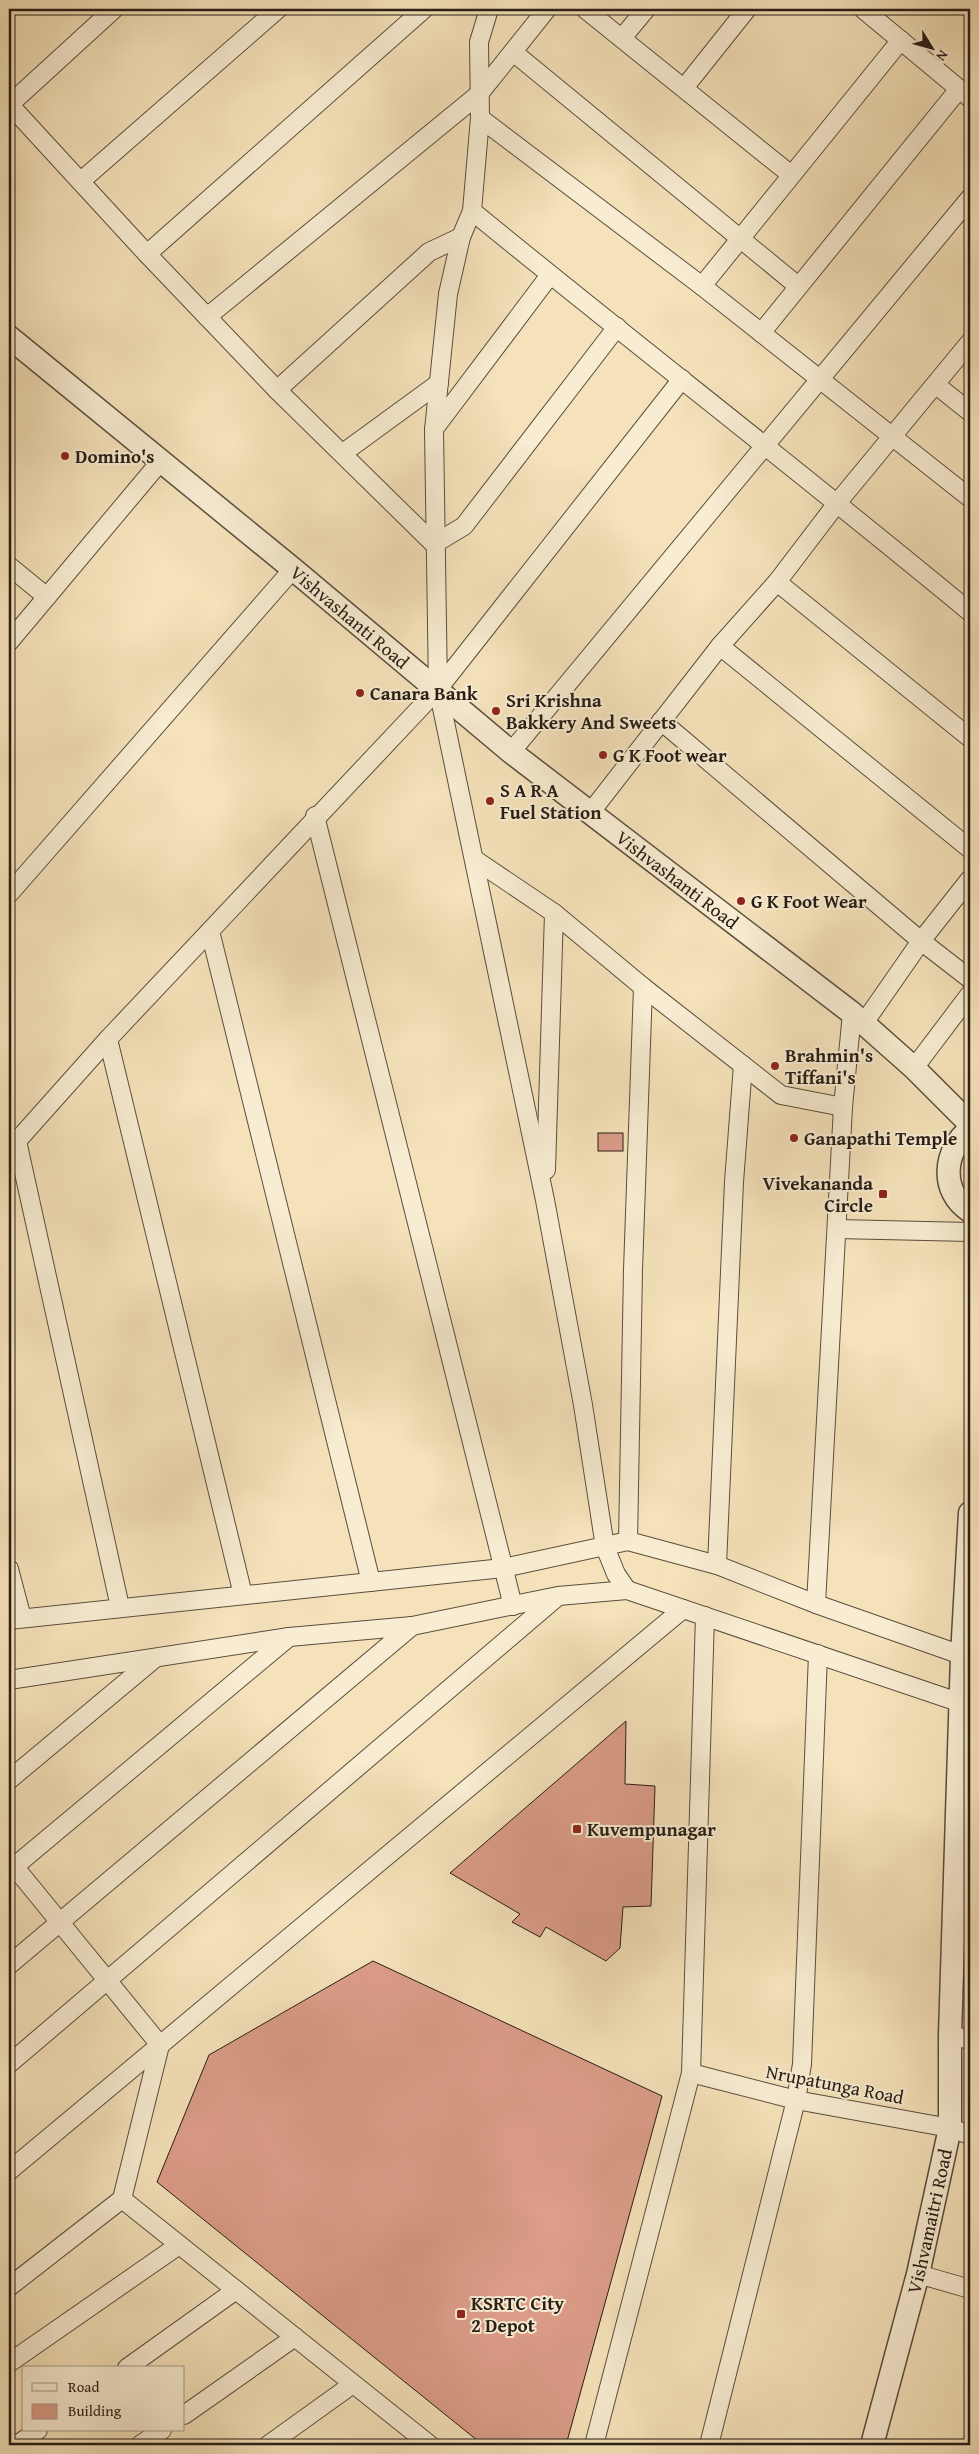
<svg xmlns="http://www.w3.org/2000/svg" width="979" height="2454" viewBox="0 0 979 2454" font-family="'Gentium Book Plus',serif">
<style>
.building{fill:#dc9d89;stroke:#271d15}
.lines{fill:none;stroke-linecap:round;stroke-linejoin:round}
.minor-casing{stroke:#5a4e3e;stroke-width:20}
.tertiary-casing{stroke:#5a4e3e;stroke-width:25}
.minor{stroke:#f8ecd2;stroke-width:18}
.tertiary{stroke:#f8ecd2;stroke-width:22}
.poi-dot{fill:#8f2418;stroke:#f8ecd2;stroke-width:2}
.labels{text-anchor:middle;dominant-baseline:central;stroke-width:4;stroke-linejoin:round;paint-order:stroke}
.poi-label{font-size:19px;font-weight:bold;fill:#271d15;stroke:#f8ecd2;text-anchor:start}
.street-label{font-size:19px;fill:#271d15;stroke:#f8ecd2}
</style>
<rect width="100%" height="100%" fill="#f5e2ba"/>
<filter id="stains"><feTurbulence type="fractalNoise" baseFrequency=".004" numOctaves="4"/><feColorMatrix values="0 0 0 0 .2 0 0 0 0 .09 0 0 0 0 .02 0 0 0 .5 -.17"/></filter>
<radialGradient id="worn" r=".72"><stop offset=".6" stop-color="#630" stop-opacity="0"/><stop offset="1" stop-color="#630" stop-opacity=".3"/></radialGradient>
<!-- building -->
<g class="building">
<rect x="598" y="1133" width="25" height="18"/>
<path d="M626,1721L625,1784L655,1786L651,1906L623,1907L620,1948L606,1961L546,1927L540,1937L512,1922L520,1914L450,1873Z"/>
<path d="M373,1961L662,2096L566,2445H483L157,2182L209,2055Z"/>
</g>
<g class="lines">
<defs>
<g id="minor">
<path d="M489,9L479,42L480,118L472,211L461,237L448,294L434,430L438,689L545,1200L583,1405L605,1547L616,1574L627,1590"/>
<path d="M585,9L790,174"/>
<path d="M863,9L970,98"/>
<path d="M622,38L646,9"/>
<path d="M513,52L798,286"/>
<path d="M684,88L747,9"/>
<path d="M9,104L147,254L277,390L434,544L464,526L617,327"/>
<path d="M9,105L114,9"/>
<path d="M480,118L702,286L970,498"/>
<path d="M81,181L278,9"/>
<path d="M472,211C637,346 806,476 970,612"/>
<path d="M147,254L424,9"/>
<path d="M702,286L901,40"/>
<path d="M207,317L479,94L547,9"/>
<path d="M761,333L959,89"/>
<path d="M936,385L970,412"/>
<path d="M277,390L429,252L461,237"/>
<path d="M434,429L550,275"/>
<path d="M343,453L439,383"/>
<path d="M9,566L47,597"/>
<path d="M777,582L970,738"/>
<path d="M9,642L160,462"/>
<path d="M720,646L970,849"/>
<path d="M661,721L921,941L970,979"/>
<path d="M511,752L970,198"/>
<path d="M590,813L720,646L777,582L838,502L970,342"/>
<path d="M315,816L513,1606"/>
<path d="M474,859L554,913L643,987L781,1095L843,1107"/>
<path d="M9,894L293,569"/>
<path d="M210,931L371,1582"/>
<path d="M864,1023L921,941L970,879"/>
<path d="M108,1039L243,1595"/>
<path d="M914,1068L970,994"/>
<path d="M17,1141L120,1607"/>
<path d="M9,1150L108,1039L438,689L682,379"/>
<path d="M546,1170L554,913"/>
<path d="M837,1229L970,1232"/>
<path d="M628,1541L633,1270L643,987"/>
<path d="M717,1565L734,1182L743,1065"/>
<path d="M9,1569L22,1618"/>
<path d="M816,1604L843,1107L852,1013"/>
<path d="M9,1620L503,1568L628,1541L717,1565L816,1604L970,1658"/>
<path d="M9,1680L289,1637L412,1626L558,1596L627,1590L970,1706"/>
<path d="M9,1780L154,1659"/>
<path d="M9,1860L160,2045L122,2199L9,2287"/>
<path d="M9,1871L289,1637"/>
<path d="M9,1965L412,1626"/>
<path d="M950,2035L970,2040"/>
<path d="M9,2064L556,1598"/>
<path d="M691,2073L796,2100L950,2128L970,2135"/>
<path d="M9,2171L683,1609"/>
<path d="M122,2199L430,2445"/>
<path d="M918,2274L970,2289"/>
<path d="M9,2363L179,2245"/>
<path d="M127,2368L236,2290"/>
<path d="M184,2415L295,2337"/>
<path d="M17,2445L38,2430"/>
<path d="M140,2445L162,2430"/>
<path d="M268,2445L353,2384"/>
<path d="M594,2445L691,2073L705,1616"/>
<path d="M709,2445L796,2100L802,2064L818,1654"/>
</g>
<g id="tertiary">
<path id="s1" d="M9,337L293,569L511,752L852,1013L914,1068L970,1124"/>
<path d="M970,1129C944,1150 939,1191 970,1211"/>
<path id="s2" d="M872,2445L918,2274L950,2128V2035L962,1656L970,1513"/>
</g>
</defs>
<!-- minor casing -->
<use href="#minor" class="minor-casing"/>
<!-- tertiary casing -->
<use href="#tertiary" class="tertiary-casing"/>
<!-- minor -->
<use href="#minor" class="minor"/>
<!-- tertiary -->
<use href="#tertiary" class="tertiary"/>
</g>
<!-- markers -->
<g class="poi-dot">
<circle cx="65" cy="456" r="5"/>
<circle cx="360" cy="693" r="5"/>
<circle cx="496" cy="711" r="5"/>
<circle cx="603" cy="755" r="5"/>
<circle cx="490" cy="801" r="5"/>
<circle cx="741" cy="901" r="5"/>
<circle cx="775" cy="1066" r="5"/>
<circle cx="794" cy="1138" r="5"/>
<rect x="878" y="1189" width="10" height="10" rx="2.5"/>
<rect x="572" y="1824" width="10" height="10" rx="2.5"/>
<rect x="456" y="2309" width="10" height="10" rx="2.5"/>
</g>
<g class="labels">
<!-- poi labels -->
<g class="poi-label">
<text x="75" y="456">Domino's</text>
<text x="370" y="693">Canara Bank</text>
<text x="506" y="700">Sri Krishna<tspan x="506" dy="22">Bakkery And Sweets</tspan></text>
<text x="613" y="755">G K Foot wear</text>
<text x="500" y="790">S A R A<tspan x="500" dy="22">Fuel Station</tspan></text>
<text x="751" y="901">G K Foot Wear</text>
<text x="785" y="1055">Brahmin's<tspan x="785" dy="22">Tiffani's</tspan></text>
<text x="804" y="1138">Ganapathi Temple</text>
<text x="873" y="1183" text-anchor="end">Vivekananda<tspan x="873" dy="22">Circle</tspan></text>
<text x="587" y="1829">Kuvempunagar</text>
<text x="471" y="2303">KSRTC City<tspan x="471" dy="22">2 Depot</tspan></text>
</g>
<!-- street labels -->
<g class="street-label">
<text stroke="none"><textPath href="#s1" startOffset="441">Vishvashanti Road</textPath></text>
<text stroke="none"><textPath href="#s1" startOffset="861">Vishvashanti Road</textPath></text>
<text transform="translate(835 2084) rotate(11)">Nrupatunga Road</text>
<text stroke="none"><textPath href="#s2" startOffset="231">Vishvamaitri Road</textPath></text>
</g>
</g>
<!-- margin -->
<rect width="979" height="2454" fill="none" stroke="#f5e2ba" stroke-width="30"/>
<rect x="10" y="10" width="959" height="2434" fill="none" stroke="#271d15" stroke-width="2.5"/>
<rect x="15" y="15" width="949" height="2424" fill="none" stroke="#271d15"/>
<!-- legend -->
<rect x="22" y="2366" width="162" height="65" fill="#f8ecd2" stroke="#a49986"/>
<rect x="32" y="2383" width="25" height="8" fill="#f8ecd2" stroke="#a49986"/>
<text x="68" y="2392" font-size="15" fill="#271d15">Road</text>
<rect x="32" y="2404" width="25" height="15" fill="#dc9d89" stroke="#a49986"/>
<text x="68" y="2416" font-size="15" fill="#271d15">Building</text>
<!-- north arrow -->
<g transform="translate(932 48) rotate(127)" stroke="#f8ecd2" stroke-width="4" paint-order="stroke">
<path d="M0-4L9 19L0 12L-9 19Z" fill="#271d15"/>
<text y="-8" font-size="14" font-weight="bold" text-anchor="middle" fill="#271d15">N</text>
</g>
<rect width="100%" height="100%" filter="url(#stains)"/>
<rect width="100%" height="100%" fill="url(#worn)"/>
</svg>
